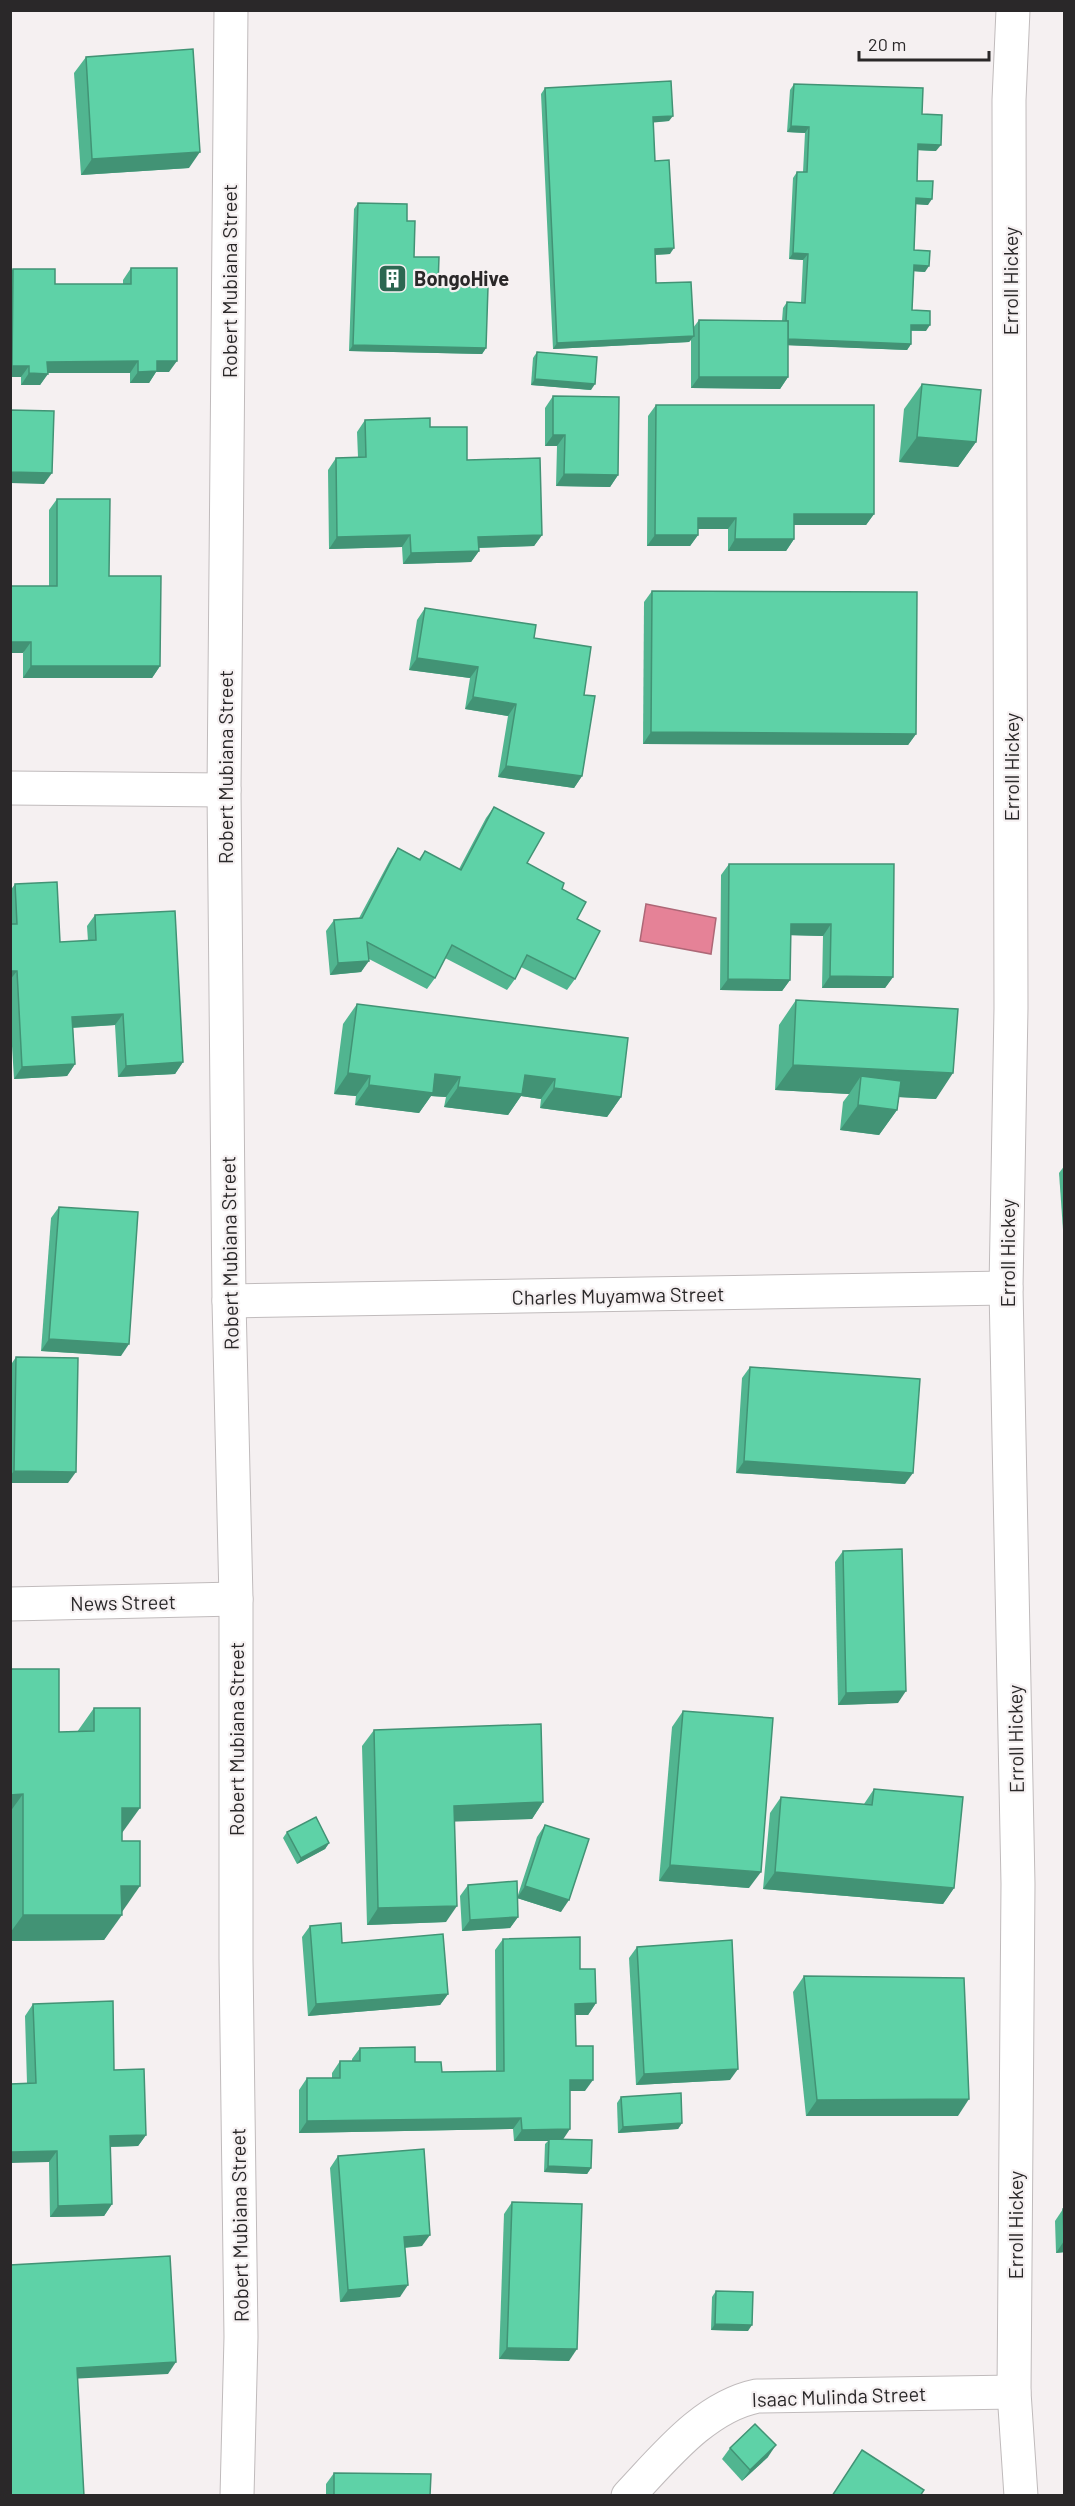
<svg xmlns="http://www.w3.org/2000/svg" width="1075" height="2506" viewBox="0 0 1075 2506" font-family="Barlow,sans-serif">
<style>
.water{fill:#e58297;stroke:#ad6776;stroke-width:1.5}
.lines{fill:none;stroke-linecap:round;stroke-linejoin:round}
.minor-casing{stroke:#c0bbbc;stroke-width:35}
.minor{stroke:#fff;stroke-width:33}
.wall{fill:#51b590}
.shaded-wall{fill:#429375}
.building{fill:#5ed2a7;stroke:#429375;stroke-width:1.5}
.labels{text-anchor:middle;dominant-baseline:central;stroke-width:4.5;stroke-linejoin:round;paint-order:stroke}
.poi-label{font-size:20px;font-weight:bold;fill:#2a2829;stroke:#f5f0f1;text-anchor:start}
.street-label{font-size:20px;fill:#2a2829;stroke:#f5f0f1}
</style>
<rect width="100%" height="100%" fill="#f5f0f1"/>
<!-- water -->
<path class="water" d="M646,904L716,918L711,954L640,941Z"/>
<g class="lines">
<defs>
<g id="minor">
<path d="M231,10L224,790L229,1301L236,1599V1959L241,2337L237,2496"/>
<path d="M1013,10L1009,100L1011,1008L1006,1288L1018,1884L1014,2392L1021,2496"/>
<path d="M10,788L224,790"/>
<path d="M229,1301L1006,1288"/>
<path d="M10,1604L236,1599"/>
<path d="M628,2496C665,2457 704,2407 757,2396L1014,2392"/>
</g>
</defs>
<!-- minor casing -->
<use href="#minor" class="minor-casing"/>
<!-- minor -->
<use href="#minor" class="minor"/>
</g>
<!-- wall -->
<g class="wall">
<path d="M86,57L189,168L81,175L74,73Z"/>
<path d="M794,84L922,114L936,151L918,150L917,181L928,205L916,204L914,250L925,272L914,271L912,310L926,331H911V344L907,350L788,345V377L780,389L691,388V340L689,342L553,349L541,94L545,88L669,121L653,122L655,161L670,254L655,255L656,283L693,328L699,320L782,321L783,308L787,302L801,303L803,260L789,259L793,178L797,172H803L805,133L787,132L790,90Z"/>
<path d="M358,203L407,221L414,257L486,348L482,354L349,351L354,209Z"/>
<path d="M131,268L169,372H156L149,383H130V373H48L40,385H21V377H10V272L13,269L55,284H123V280Z"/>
<path d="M537,352L591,390L531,385L533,358Z"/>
<path d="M922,384L976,442L958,467L899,462L904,409Z"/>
<path d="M553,396L618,475L610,487L556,486L557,446H545V408Z"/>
<path d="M656,405L874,514L866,525H794V539L786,551H728V529H698V535L690,546H647L648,416Z"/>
<path d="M365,420L430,427L467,460L542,535L534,546L479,548V551L471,562L403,564L402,547L329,549L328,470L336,458L358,457L357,432Z"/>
<path d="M57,499L109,576L160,666L152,678H23V653L49,586V510Z"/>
<path d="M652,591L916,734L908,745L643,744L644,602Z"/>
<path d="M425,608L534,638L584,695L582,776L574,788L498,777L508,716L465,709L470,678L409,670L417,620Z"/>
<path d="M494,807L527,863L562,889L577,919L575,979L567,990L521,967L515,979L507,990L445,958L435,978L427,989L369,959L361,972L330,975L326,931L334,920L359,918L390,860L398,848L419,859L425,851L459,869L486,818Z"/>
<path d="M729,864H894L893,977L885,988H822L823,936L790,935V980L782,991L720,990L721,875Z"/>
<path d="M15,884L60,942L88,941L87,926L95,915L183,1062L175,1074L118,1077L115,1025L73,1028L75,1064L67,1076L14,1079L10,1013V891Z"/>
<path d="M796,1000L936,1099L899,1097L897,1110L879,1135L840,1130L843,1102L849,1094L775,1090L779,1025Z"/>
<path d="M357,1004L621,1097L607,1117L540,1108L541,1099L521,1096L508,1115L444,1107L446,1097L431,1096L419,1113L355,1105L356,1096L334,1094L343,1024Z"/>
<path d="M1065,1165V1244H1064L1059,1173Z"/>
<path d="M59,1207L121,1356L41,1351L51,1218Z"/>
<path d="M16,1357L68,1483H10V1366Z"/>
<path d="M750,1367L905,1484L736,1473L742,1378Z"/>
<path d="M843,1551L898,1703L838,1705L835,1562Z"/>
<path d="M10,1669L59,1732H77L94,1708L122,1833V1912L104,1940L10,1941Z"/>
<path d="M683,1711L749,1888L659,1881L672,1727Z"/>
<path d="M374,1730L543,1802L532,1819L455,1821L446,1922L367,1925L362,1746Z"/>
<path d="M874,1789L954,1888L943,1904L763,1889L770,1813L781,1797L864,1804Z"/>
<path d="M545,1825L561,1912L517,1898L518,1917L510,1928L462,1931L460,1896L468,1885L517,1898L537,1837Z"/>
<path d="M287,1832L329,1843L325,1849L297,1864L283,1838Z"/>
<path d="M310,1926L342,1943L448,1994L440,2005L308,2016L302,1937Z"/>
<path d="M503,1939L580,1969L596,2003L588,2015H575L576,2046L585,2091H570L563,2139L591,2168L587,2174L544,2172L545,2144L548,2141H514L513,2129L299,2133V2090L307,2078H332V2073L340,2061H352V2059L360,2048L415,2062L442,2072L496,2071L495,1950Z"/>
<path d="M637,1947L730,2080L636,2085L629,1958Z"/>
<path d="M804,1976L958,2116H806L793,1992Z"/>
<path d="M33,2004L114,2070L146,2135L138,2146L110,2147L112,2204L104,2216L50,2217L49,2162L27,2083L25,2016Z"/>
<path d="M621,2097L682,2123L678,2129L618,2133L617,2103Z"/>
<path d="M338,2156L422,2246L405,2248L400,2297L340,2302L330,2168Z"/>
<path d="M512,2202L569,2361L499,2359L504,2214Z"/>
<path d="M1063,2209L1065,2252L1056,2253L1055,2221Z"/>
<path d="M716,2291L748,2331L711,2330L712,2297Z"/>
<path d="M730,2448L768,2457L742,2481L722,2459Z"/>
<path d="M334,2473L430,2496H326V2484Z"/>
</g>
<!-- shaded-wall -->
<g class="shaded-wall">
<path d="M673,116L669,121L649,123L653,117Z"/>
<path d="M791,126L809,127L805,133L787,132Z"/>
<path d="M918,144L941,145L936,151L914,150Z"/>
<path d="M200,152L189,168L81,175L92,159Z"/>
<path d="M916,198L932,199L928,205L912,204Z"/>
<path d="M674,248L670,254L651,255L655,249Z"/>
<path d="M793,253L808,254L803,260L789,259Z"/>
<path d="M914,265L929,266L925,272L910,271Z"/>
<path d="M911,325H930L926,331L907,330Z"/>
<path d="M694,336L689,342L553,349L557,343Z"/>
<path d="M785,339L911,344L907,350L781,345Z"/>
<path d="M353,345L486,348L482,354L349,351Z"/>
<path d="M138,361L130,373H39L47,362Z"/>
<path d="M157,361H177L169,372H156L149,383H130L138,372Z"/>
<path d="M12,366H29L21,377H10V368Z"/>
<path d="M29,373L48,374L40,385H21Z"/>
<path d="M699,377H788L780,389L691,388Z"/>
<path d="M535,379L595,384L591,390L531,385Z"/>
<path d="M553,435H565L557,446H545Z"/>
<path d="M917,437L976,442L958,467L899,462Z"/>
<path d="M10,472L52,473L44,484L10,483Z"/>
<path d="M564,474L618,475L610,487L556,486Z"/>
<path d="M794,514H874L866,525H786Z"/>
<path d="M698,518H736L728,529H690Z"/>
<path d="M410,535L402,547L329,549L337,537Z"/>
<path d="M542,535L534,546L470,548L478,537Z"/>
<path d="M655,535H698L690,546H647Z"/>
<path d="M735,539H794L786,551H728Z"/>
<path d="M479,551L471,562L403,564L411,553Z"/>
<path d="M10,642H31L23,653H10Z"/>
<path d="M417,658L478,667L470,678L409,670Z"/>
<path d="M31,666H160L152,678H23Z"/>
<path d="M473,697L516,704L508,716L465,709Z"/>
<path d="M651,732L916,734L908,745L643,744Z"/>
<path d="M506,766L582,776L574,788L498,777Z"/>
<path d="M791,924H831L823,936L783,935Z"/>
<path d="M369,961L361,972L330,975L338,963Z"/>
<path d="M10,971H17L10,980Z"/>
<path d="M830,976L893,977L885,988H822Z"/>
<path d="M728,979L790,980L782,991L720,990Z"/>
<path d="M123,1014L115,1025L64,1028L72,1017Z"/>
<path d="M183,1062L175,1074L118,1077L126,1066Z"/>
<path d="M75,1064L67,1076L14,1079L22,1067Z"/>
<path d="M793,1065L953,1073L936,1099L859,1095L861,1076L849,1094L775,1090Z"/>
<path d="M348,1073L370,1076L356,1096L334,1094Z"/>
<path d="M435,1074L460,1077L446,1097L431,1096L419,1113L355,1105L369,1085Z"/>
<path d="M525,1075L555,1079L541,1099L521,1096L508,1115L444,1107L458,1087Z"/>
<path d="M554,1088L621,1097L607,1117L540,1108Z"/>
<path d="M858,1105L897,1110L879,1135L840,1130Z"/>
<path d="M49,1339L129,1344L121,1356L41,1351Z"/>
<path d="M744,1461L913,1473L905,1484L736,1473Z"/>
<path d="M14,1471L76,1472L68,1483H10V1476Z"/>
<path d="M906,1691L898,1703L838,1705L846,1693Z"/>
<path d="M23,1794L10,1812V1795Z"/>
<path d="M543,1802L532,1819L443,1822L454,1806Z"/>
<path d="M122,1808H140L122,1833Z"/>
<path d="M329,1843L325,1849L297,1864L301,1858Z"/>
<path d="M670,1865L761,1872L749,1888L659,1881Z"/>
<path d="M775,1872L954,1888L943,1904L763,1889Z"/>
<path d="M121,1886H140L122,1912Z"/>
<path d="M525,1886L569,1900L561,1912L517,1898Z"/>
<path d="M457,1906L446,1922L367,1925L378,1908Z"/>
<path d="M23,1915H122L104,1940L10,1941V1933Z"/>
<path d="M518,1917L510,1928L462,1931L470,1920Z"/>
<path d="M448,1994L440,2005L308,2016L316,2004Z"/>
<path d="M596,2003L588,2015H567L575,2004Z"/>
<path d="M738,2069L730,2080L636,2085L644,2074Z"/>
<path d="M570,2080H593L585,2091H562Z"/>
<path d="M969,2099L958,2116H806L817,2100Z"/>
<path d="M521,2118L513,2129L299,2133L307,2121Z"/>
<path d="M682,2123L678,2129L618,2133L623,2127Z"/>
<path d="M570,2129L562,2141L549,2139L548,2141H514L522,2130Z"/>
<path d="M146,2135L138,2146L102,2147L110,2136Z"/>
<path d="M57,2151L49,2162L10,2163V2152Z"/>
<path d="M548,2166L591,2168L587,2174L544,2172Z"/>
<path d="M112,2204L104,2216L50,2217L58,2206Z"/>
<path d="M430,2235L422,2246L396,2248L404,2237Z"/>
<path d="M1064,2241L1065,2252L1056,2253Z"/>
<path d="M408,2285L400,2297L340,2302L348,2290Z"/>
<path d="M715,2324L752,2325L748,2331L711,2330Z"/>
<path d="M507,2348L577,2349L569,2361L499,2359Z"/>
<path d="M176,2362L168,2374L69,2379L77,2368Z"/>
<path d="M776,2445L768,2457L742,2481L750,2470Z"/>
</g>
<!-- building -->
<g class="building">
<path d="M193,49L200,152L92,159L86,57Z"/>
<path d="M671,81L673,116L653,117L655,161L669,160L674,248L655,249L656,283L691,282L694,336L557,343L545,88Z"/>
<path d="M794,84L923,88L922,114L942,115L941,145L918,144L917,181H933L932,199L916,198L914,250L930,251L929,266L914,265L912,310L930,311V325H911V344L788,339V321H786L787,302L805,303L808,254L793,253L797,172H807L809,127L791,126Z"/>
<path d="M358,203L407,204V221H415L414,257H439L438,286L488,287L486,348L353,345Z"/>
<path d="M131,268H177V361H157V371L138,372V361L47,362L48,374L29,373V366H12L13,269H55V284H131Z"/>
<path d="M699,320L788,321V377H699Z"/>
<path d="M537,352L597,357L595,384L535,379Z"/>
<path d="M922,384L981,390L976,442L917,437Z"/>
<path d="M553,396L619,397L618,475L564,474L565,435H553Z"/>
<path d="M656,405H874V514H794V539H735L736,518H698V535H655Z"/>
<path d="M10,410L54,411L52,473L10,472Z"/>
<path d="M430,418V427H467V460L540,458L542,535L478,537L479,551L411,553L410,535L337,537L336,458L366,457L365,420Z"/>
<path d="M57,499H110L109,576H161L160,666H31V642H10V586H57Z"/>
<path d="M652,591L917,592L916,734L651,732Z"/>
<path d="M425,608L536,625L534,638L591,647L584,695L595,696L582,776L506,766L516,704L473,697L478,667L417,658Z"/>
<path d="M494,807L544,833L527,863L564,883L562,889L586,902L577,919L600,931L575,979L527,955L515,979L452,945L435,978L367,942L369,961L338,963L334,920L362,918L398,848L420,860L425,851L461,870Z"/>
<path d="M729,864H894L893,977L830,976L831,924H791L790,980L728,979Z"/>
<path d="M57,882L60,942L96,940L95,915L175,911L183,1062L126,1066L123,1014L72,1017L75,1064L22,1067L17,971H10V924H17L15,884Z"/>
<path d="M796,1000L958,1009L953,1073L793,1065Z"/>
<path d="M357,1004L628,1038L621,1097L554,1088L555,1079L525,1075L522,1094L458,1087L460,1077L435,1074L433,1093L369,1085L370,1076L348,1073Z"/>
<path d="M861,1076L901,1081L897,1110L858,1105Z"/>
<path d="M59,1207L138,1212L129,1344L49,1339Z"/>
<path d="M16,1357L78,1358L76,1472L14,1471Z"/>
<path d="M750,1367L920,1379L913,1473L744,1461Z"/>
<path d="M902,1549L906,1691L846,1693L843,1551Z"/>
<path d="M10,1669H59V1732L94,1731V1708H140V1808H122V1841H140V1886H121L122,1915H23V1794L10,1795Z"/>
<path d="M683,1711L773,1718L761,1872L670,1865Z"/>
<path d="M541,1724L543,1802L454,1806L457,1906L378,1908L374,1730Z"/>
<path d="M874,1789L963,1797L954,1888L775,1872L781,1797L872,1805Z"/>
<path d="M316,1817L329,1843L301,1858L287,1832Z"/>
<path d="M545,1825L589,1839L569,1900L525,1886Z"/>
<path d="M517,1881L518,1917L470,1920L468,1885Z"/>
<path d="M341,1923L342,1943L443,1934L448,1994L316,2004L310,1926Z"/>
<path d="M580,1937V1969H595L596,2003L575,2004L576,2046H593V2080H570V2129L522,2130L521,2118L307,2121V2078H340V2061H360V2048L415,2047V2062H441L442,2072L504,2071L503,1939Z"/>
<path d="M732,1940L738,2069L644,2074L637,1947Z"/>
<path d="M804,1976L964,1978L969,2099L817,2100Z"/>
<path d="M113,2001L114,2070L144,2069L146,2135L110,2136L112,2204L58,2206L57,2151L10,2152V2084L36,2083L33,2004Z"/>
<path d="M681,2093L682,2123L623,2127L621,2097Z"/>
<path d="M549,2139L592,2140L591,2168L548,2166Z"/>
<path d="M424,2149L430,2235L404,2237L408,2285L348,2290L338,2156Z"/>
<path d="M512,2202L582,2204L577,2349L507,2348Z"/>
<path d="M1063,2209H1065V2241H1064Z"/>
<path d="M170,2256L176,2362L77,2368L84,2496H10V2265Z"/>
<path d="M716,2291L753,2292L752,2325L715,2324Z"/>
<path d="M755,2424L776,2445L750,2470L730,2448Z"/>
<path d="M862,2450L924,2490L920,2496H832Z"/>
<path d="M334,2473L431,2474L430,2496H334Z"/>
</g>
<!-- icons -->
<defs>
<symbol id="building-square" viewBox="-11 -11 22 22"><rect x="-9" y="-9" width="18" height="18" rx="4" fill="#2c6751" stroke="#f5f0f1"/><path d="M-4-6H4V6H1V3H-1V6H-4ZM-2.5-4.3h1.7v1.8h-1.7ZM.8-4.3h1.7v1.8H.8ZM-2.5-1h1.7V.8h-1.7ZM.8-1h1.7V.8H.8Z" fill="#fff"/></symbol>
</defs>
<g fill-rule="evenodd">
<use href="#building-square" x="376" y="262" width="33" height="33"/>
</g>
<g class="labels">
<!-- poi labels -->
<g class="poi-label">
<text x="414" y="278">BongoHive</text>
</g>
<!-- street labels -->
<g class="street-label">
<text transform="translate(229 281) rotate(-90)">Robert Mubiana Street</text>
<text transform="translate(1010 281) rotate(-90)">Erroll Hickey</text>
<text transform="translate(225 767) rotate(-90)">Robert Mubiana Street</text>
<text transform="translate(1011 767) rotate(-90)">Erroll Hickey</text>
<text transform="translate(229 1253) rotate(-91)">Robert Mubiana Street</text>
<text transform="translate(1007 1253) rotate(-90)">Erroll Hickey</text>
<text transform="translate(618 1295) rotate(-1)">Charles Muyamwa Street</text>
<text transform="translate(123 1602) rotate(-1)">News Street</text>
<text transform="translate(236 1739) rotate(-90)">Robert Mubiana Street</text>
<text transform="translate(1015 1739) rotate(-91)">Erroll Hickey</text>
<text transform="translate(239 2225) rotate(-91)">Robert Mubiana Street</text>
<text transform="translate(1015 2225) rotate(-90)">Erroll Hickey</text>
<text transform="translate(839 2396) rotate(-2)">Isaac Mulinda Street</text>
</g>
</g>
<!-- border -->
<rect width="1075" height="2506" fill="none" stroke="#2a2829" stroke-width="24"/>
<!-- scale -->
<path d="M859 51v9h130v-9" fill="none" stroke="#2a2829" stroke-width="3"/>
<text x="868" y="51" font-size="18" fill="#2a2829" stroke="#f5f0f1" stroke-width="4.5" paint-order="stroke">20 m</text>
</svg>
